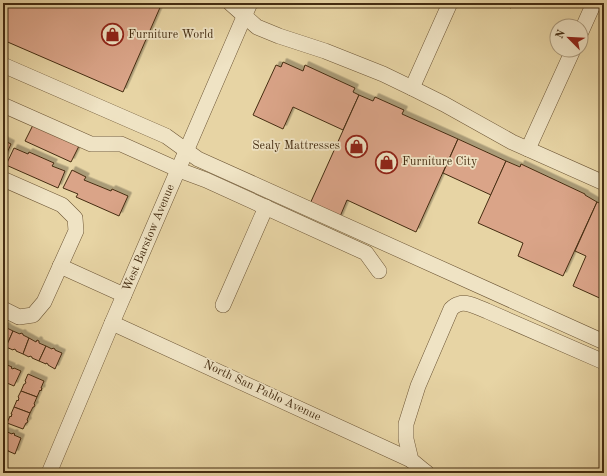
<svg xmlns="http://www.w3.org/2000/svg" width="607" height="476" viewBox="0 0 607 476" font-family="'Old Standard TT',serif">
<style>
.building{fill:#daa488;stroke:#442c11;filter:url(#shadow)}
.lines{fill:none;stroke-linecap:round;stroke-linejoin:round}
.minor-casing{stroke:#6d5636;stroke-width:16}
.minor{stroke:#efe3c4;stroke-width:15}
.labels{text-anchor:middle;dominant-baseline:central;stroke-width:3.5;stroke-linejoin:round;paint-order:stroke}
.poi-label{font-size:12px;fill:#442c11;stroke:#efe3c4;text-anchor:start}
.street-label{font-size:12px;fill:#442c11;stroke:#efe3c4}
</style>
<defs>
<filter id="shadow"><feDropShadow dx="3.5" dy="-3.5" stdDeviation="0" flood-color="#0004"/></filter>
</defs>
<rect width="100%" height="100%" fill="#e7d4a4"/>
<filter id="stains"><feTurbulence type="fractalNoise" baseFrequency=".005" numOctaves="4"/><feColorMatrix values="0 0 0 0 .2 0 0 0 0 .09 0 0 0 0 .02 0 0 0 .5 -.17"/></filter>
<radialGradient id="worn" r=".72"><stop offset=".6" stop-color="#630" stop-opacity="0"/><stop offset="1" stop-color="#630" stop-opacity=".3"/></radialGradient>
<!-- building -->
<g class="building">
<path d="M3,3H162L123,92L3,40Z"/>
<path d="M500,3H513L511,8Z"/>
<path d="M283,62L303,71L305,65L355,88L353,92L359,95L343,130L293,107L283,129L253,115L276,65L281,67Z"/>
<path d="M359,95L373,101L375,97L404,110L402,114L458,139L416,232L347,200L339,219L309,206Z"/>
<path d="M33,125L79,146L71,162L25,141Z"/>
<path d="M458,139L506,161L491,195L443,173Z"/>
<path d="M3,140L11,144L3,162Z"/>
<path d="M14,148L28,154L29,152L54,163L52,166L65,171L58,188L6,165Z"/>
<path d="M506,161L520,167L521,164L585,194V195L597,202L563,276L518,256L523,243L478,223Z"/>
<path d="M72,170L86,177L84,180L111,191L112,189L128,196L119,216L76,197L78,194L63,188Z"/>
<path d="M597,202L604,205V300L573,286L586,256L575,251Z"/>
<path d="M3,326L4,327L5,326L7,327V328L13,331L6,347L3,345Z"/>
<path d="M13,331L20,334L21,333L23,334V335L29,338L23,354L16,351V350L14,349L13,350L6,347Z"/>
<path d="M29,338L36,342L37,340L39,341V343L46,346L39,361L32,358V357L30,356L29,357L23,354Z"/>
<path d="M46,346L52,349L53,348L55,349V350L62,353L55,369L48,365V364L46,363V364L39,361Z"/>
<path d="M5,364L12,367L11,368L13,369L14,368L21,371L14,386L7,383V385L4,384L5,382L3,381V368Z"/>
<path d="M28,374L44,381L41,388H42L41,391L40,390L37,397L21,391L24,384H25L26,382L25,381Z"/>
<path d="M21,391L37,397L34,404L35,405L34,407H33L30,413L14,407L17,400L18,401L19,398L18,397Z"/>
<path d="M14,407L30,413L27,420L28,421L27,423H26L23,429L7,423L10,416L11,417L12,414H11Z"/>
<path d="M5,431L12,434L13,433L15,434L14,435L21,438L15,454L8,451V450L6,449L5,450L3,449V437Z"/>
</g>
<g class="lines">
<defs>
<g id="minor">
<path d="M230,3L257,27L279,36L325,51L383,74L412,88L444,104L512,142L604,183"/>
<path d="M581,32L594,3"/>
<path d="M3,65L166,136L198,159L604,342"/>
<path d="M412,88L450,3"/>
<path d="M3,105L91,144H121L179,170L206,180L366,253L379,271"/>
<path d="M528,149L573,50"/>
<path d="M3,179L62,205L75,218L76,231L44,302L33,315L19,317L3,309"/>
<path d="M60,266L124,295"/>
<path d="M223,305L266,207"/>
<path d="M112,323L411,460"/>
<path d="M49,473L112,323L250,3"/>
<path d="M427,473L423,470L411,460L406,439V424L418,386L451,309C453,307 455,305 459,304C467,301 479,308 487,311L604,362"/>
</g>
</defs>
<!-- minor casing -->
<use href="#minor" class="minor-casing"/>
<!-- minor -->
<use href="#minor" class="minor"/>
</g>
<!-- icons -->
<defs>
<symbol id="shop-ring" viewBox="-11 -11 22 22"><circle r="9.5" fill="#efe3c4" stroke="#8f2418" stroke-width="1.5"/><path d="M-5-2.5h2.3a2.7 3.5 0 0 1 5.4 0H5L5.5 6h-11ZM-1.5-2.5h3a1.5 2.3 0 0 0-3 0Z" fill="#8f2418"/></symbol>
</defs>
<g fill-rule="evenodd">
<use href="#shop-ring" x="100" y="22" width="25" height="25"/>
<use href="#shop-ring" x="344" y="134" width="25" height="25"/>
<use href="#shop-ring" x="374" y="150" width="25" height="25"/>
</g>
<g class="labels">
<!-- poi labels -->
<g class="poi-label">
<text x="128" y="35">Furniture World</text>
<text x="340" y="146" text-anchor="end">Sealy Mattresses</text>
<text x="402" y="162">Furniture City</text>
</g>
<!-- street labels -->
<g class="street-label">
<text transform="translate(149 238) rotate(-67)">West Barstow Avenue</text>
<text transform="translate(262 391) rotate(25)">North San Pablo Avenue</text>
</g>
</g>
<!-- margin -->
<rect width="607" height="476" fill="none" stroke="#e7d4a4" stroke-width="16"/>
<rect x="4" y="4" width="599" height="468" fill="none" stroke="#442c11" stroke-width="2"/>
<rect x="8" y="8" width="591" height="460" fill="none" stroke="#442c11"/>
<!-- north arrow -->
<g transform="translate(569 38) rotate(294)"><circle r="19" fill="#efe3c4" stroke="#ab9a7c"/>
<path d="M0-3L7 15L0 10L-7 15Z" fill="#8f2418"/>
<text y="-6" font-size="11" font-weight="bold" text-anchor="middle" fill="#442c11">N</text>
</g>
<rect width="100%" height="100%" filter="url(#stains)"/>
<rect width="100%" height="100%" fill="url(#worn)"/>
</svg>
